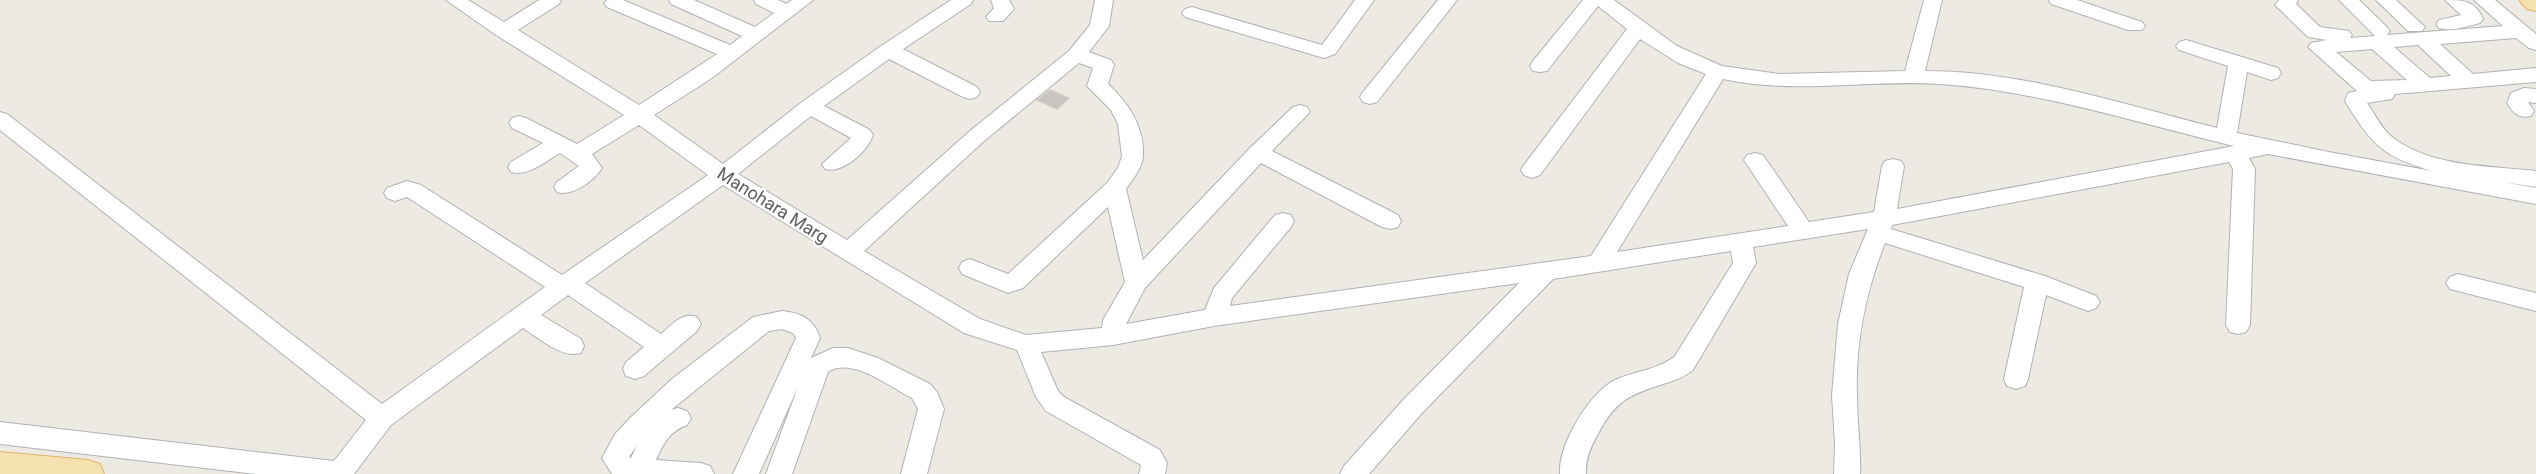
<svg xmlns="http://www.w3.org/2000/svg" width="2536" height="474" viewBox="0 0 2536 474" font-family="Roboto,sans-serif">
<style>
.building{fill:#c8c5c0;stroke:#d1cbc3;stroke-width:1.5}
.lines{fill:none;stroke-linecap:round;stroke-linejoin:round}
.minor-casing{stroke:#afb2b5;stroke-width:2}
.major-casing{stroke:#e3b067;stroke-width:2}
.minor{fill:#fff;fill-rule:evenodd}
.major{fill:#f6e2af;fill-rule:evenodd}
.labels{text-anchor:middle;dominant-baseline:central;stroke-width:4.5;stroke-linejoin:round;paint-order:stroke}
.street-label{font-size:18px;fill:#5c6063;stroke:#fff}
</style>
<rect width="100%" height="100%" fill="#edeae4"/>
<!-- building -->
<path class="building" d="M1050,90L1069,98L1057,109L1037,100Z"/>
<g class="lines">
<defs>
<g id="minor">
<path d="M446,0H468L504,22L539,0H561L559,4L518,30L639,105L717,54L607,7L604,3L607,0H623L730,45L742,36L671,4L669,0H694L755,27L774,13L756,4L754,0H778L786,4L792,0H813L712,78L654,115L723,164L802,102L881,46L951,0H973L971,4L903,49L977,87L980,92L977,97L970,99L963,97L889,59L824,106L870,130L873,135C868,151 843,174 825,169L822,164L851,138L811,116L738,174L847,240L970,131L1069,51L1090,25L1095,0H1113L1109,26L1089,52L1111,60L1114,65L1108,84C1128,103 1144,125 1143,155C1143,167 1133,179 1126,189L1143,260L1250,148L1293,107L1300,105L1307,107L1310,112L1272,151L1398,215L1401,221L1398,227L1390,229L1382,227L1261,163L1145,288L1126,324L1205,310L1214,288L1275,215L1283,213L1291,215L1294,221L1291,227L1232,298L1230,306L1591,256L1706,74L1678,63L1640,39L1540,175L1532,178L1524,175L1521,170L1524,165L1627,29L1598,6L1547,71L1540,72L1533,71L1530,66L1533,61L1583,0H1614L1677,46L1722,66L1779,74L1905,71L1924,0H1942L1925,71C2024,71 2122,104 2217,128L2228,66L2179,50L2176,46L2179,42L2186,40L2278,68L2281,73L2278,78L2271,80L2247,72L2237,133L2334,153L2432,171C2382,156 2372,145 2345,101L2348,93L2357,91L2308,47L2311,43L2327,40L2308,37L2275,5L2279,0H2298L2296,4L2320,27L2349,31L2352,35L2350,38L2375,36L2339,0H2359L2387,27L2390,31L2387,35L2503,26L2474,0H2495L2536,34V50L2529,48L2516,38L2440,44L2473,74L2536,68V82L2395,94L2392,99L2367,103C2375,114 2381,128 2392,137C2430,167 2490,166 2536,171V187L2503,182L2536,188V204L2268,154L2249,158L2255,169L2250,325L2246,332L2238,334L2230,332L2226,325L2233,169L2229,162L1892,225L1891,229L2045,276L2096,296L2100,302L2096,308L2088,311L2046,295L2028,379L2025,386L2016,389L2007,386L2004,379L2024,287L1885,243C1866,291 1855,344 1857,396C1857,422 1861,448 1860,474H1834L1835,443L1832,395L1838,324L1849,274L1868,229L1753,247L1756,263L1693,370C1684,377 1674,381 1663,384C1629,395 1615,401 1598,434C1591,446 1585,459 1586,474H1560C1558,445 1589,393 1615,380C1634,371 1658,370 1675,356L1733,263L1731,251L1553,279L1422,413L1369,474H1340L1344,466L1404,399L1519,283L1214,326L1113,345L1041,352L1058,391L1064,397L1160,450L1167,463L1165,474H1139L1141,465L1046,411L1036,397L1017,350L964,333L723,185L585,283L661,334C673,324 682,312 697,317L701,324L697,331L644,376L635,379L626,376L623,369L626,362L644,347L568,295L541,315L581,339L584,346L581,353C562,359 539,338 523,328L391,425L354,474H256L0,444V422L334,461L366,420L0,130V112L7,114L382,404L545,287L407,197L395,201L387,198L384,193L387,188L407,181L421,185L562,275L708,175L639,125L592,154L602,168C594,181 572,197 557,192L554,187L557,182L579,166L560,153C546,161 528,177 511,172L508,167L511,162L543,143L512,128L509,123L512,118L519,116L526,118L577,144L624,115L496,35ZM2418,45L2451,76L2430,78L2394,47ZM2372,49L2407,80L2371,81L2336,52ZM1079,63L1093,68L1087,86L1111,110L1118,124L1122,156L1118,168L1107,183L1008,274L970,259L962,262L959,268L962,274L1008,293L1023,288L1108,207L1125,282L1103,320L1102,328L1026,335L980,319L864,251L984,141ZM1723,79C1796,95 1867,79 1941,84C2040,91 2137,123 2234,146L1897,209L1904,166L1901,161L1893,159L1885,161L1882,166L1874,212L1809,222L1763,155L1755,153L1747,155L1744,160L1788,226L1617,252Z"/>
<path d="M991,0H1009L1014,9L1003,21H989L986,17L994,8Z"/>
<path d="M1355,0H1374L1335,54L1324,58L1185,17L1182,13L1185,9L1192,7L1322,45Z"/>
<path d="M1438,0H1457L1377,102L1370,104L1363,102L1360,97L1363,92Z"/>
<path d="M2049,0H2077L2142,22L2145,26L2142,30H2128L2051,4Z"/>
<path d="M2376,0H2396L2425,27L2422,31H2408Z"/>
<path d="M2445,0C2463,0 2475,0 2483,19L2480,23C2467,26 2452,32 2439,28L2436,24L2439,20L2461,15Z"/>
<path d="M2524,88L2536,89V103L2528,102L2534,111L2531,116C2519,119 2513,113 2507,103L2511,93Z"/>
<path d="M2458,274L2536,293V311L2450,289L2446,283L2450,277Z"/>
<path d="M782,311C801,313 814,319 820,338L811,358L833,348H848L878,358L930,384L937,392L944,409L927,474H901L918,409L912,398C890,387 851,356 828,372L792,474H766L798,387L759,474H733L796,338L793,333L782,329L769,331L671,410L678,408L687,411L691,418L687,425C670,431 663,444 656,460L701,463L710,466L714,474H612L602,458L615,434L631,417L672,379L753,317ZM637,445L631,458L629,457Z"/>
</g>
<g id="major">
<path d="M2519,0H2536V11L2527,9Z"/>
<path d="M0,452L88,460L100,464L104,474H0Z"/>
</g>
</defs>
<!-- minor casing -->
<use href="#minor" class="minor-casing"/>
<!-- major casing -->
<use href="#major" class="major-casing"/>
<!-- minor -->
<use href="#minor" class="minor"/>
<!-- major -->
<use href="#major" class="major"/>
</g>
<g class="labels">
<!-- street labels -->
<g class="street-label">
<text transform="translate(773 205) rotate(32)">Manohara Marg</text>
</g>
</g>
</svg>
